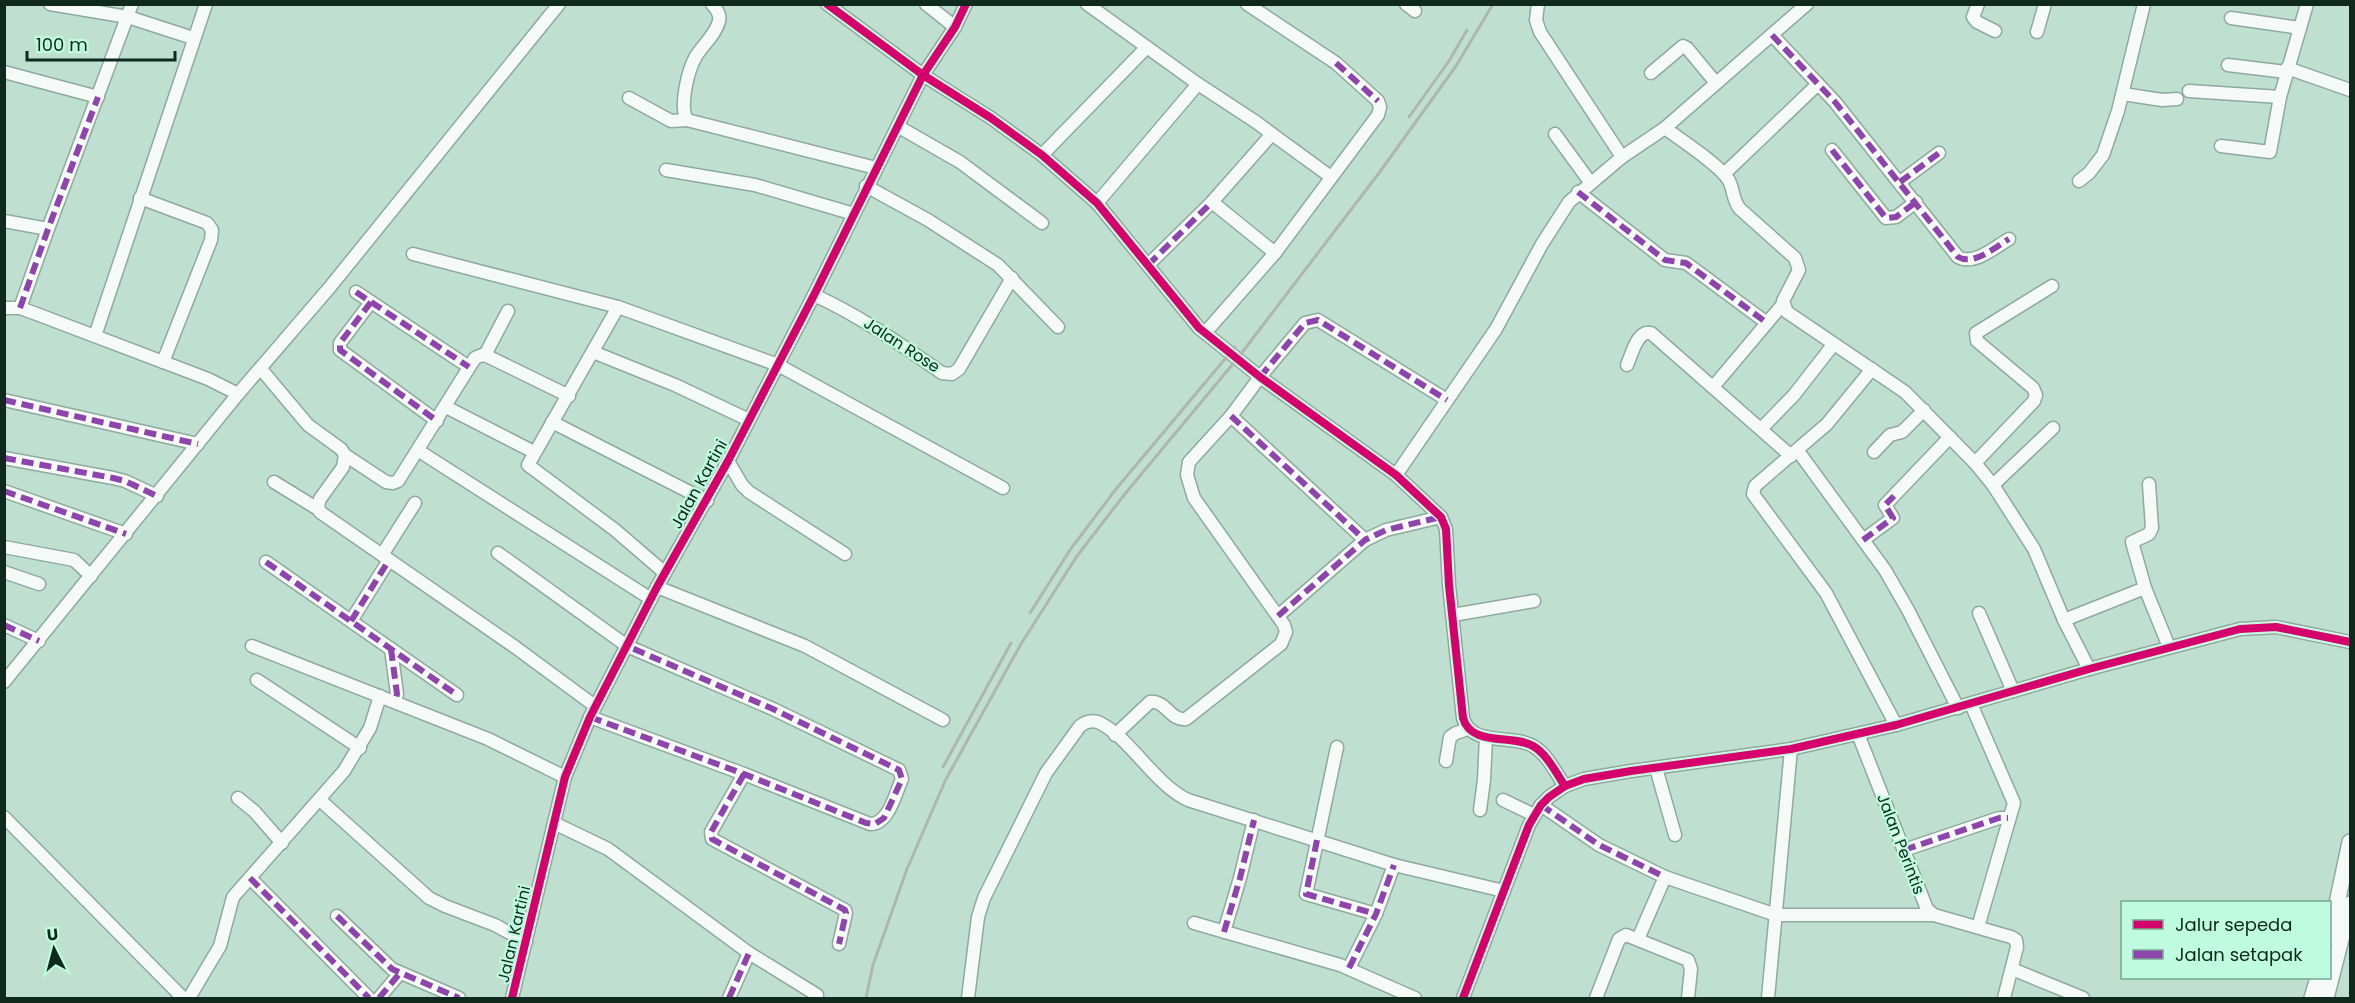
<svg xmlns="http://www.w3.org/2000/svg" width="2355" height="1003" viewBox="0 0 2355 1003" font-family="Poppins,sans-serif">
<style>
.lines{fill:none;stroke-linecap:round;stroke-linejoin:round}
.minor-casing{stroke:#8fa99d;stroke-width:15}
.major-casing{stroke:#8fa99d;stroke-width:18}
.minor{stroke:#f5faf8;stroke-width:12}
.major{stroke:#f5faf8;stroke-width:15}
.rail{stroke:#aeb6b2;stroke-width:3}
.quiet{stroke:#8e44ad;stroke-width:6;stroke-dasharray:12 6;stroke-linecap:butt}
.cycleway-casing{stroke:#befbdf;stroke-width:11}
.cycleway{stroke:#d6006c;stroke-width:8}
.labels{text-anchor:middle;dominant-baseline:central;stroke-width:4.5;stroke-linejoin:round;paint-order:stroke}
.street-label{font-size:16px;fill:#10291f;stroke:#befbdf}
</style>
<rect width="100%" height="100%" fill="#bfe0d1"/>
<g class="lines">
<defs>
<g id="minor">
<path d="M50,4L128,17L193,38"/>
<path d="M712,4C716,9 721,14 719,21C716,34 703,45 696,56C688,70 679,106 687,120L876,168"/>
<path d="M827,4L923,75L991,118L1042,155L1097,203L1199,328L1260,377L1396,475L1441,517L1446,529L1449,585L1463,718C1471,747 1513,734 1533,746C1547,754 1556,773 1565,786"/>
<path d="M926,4L955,27"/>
<path d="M1087,4L1198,84L1256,122L1272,134L1212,202L1148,265"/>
<path d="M1406,4L1415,11"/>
<path d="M1538,4L1536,20L1540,32L1622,157"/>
<path d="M1978,4L1973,17L1977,22L1995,31"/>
<path d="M2231,18L2300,28"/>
<path d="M2037,32L2045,4"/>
<path d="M1772,35L1835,102L1958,257C1974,266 1995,247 2009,239"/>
<path d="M2228,65L2286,72"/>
<path d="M2287,68L2350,90"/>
<path d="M4,72L98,97"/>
<path d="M1651,73L1683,46L1687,48L1716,83"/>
<path d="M2189,91L2280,97"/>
<path d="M2123,94L2162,100L2177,99"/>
<path d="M629,98L671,121L687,120"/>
<path d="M899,127L960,162L1042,223"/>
<path d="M1665,128C1682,141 1717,163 1728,179C1734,188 1732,200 1740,209L1795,258L1799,270L1783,301L1787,312L1905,392L1975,463L1993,485L2034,549L2064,620L2089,669"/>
<path d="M1272,134L1331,177"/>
<path d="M1555,134L1590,182"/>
<path d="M2221,146L2270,152L2280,97L2307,4"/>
<path d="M1832,150L1886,218L1896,217L1916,202"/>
<path d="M1042,155L1146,48"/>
<path d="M666,170L755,185L854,214"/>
<path d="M1724,174L1818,84"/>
<path d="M2079,181L2089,173L2103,155L2118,111L2144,4"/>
<path d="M1900,182L1939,153"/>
<path d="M866,186L928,220L998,265L1058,327"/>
<path d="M1578,192L1665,260L1686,263L1767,323"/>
<path d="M140,198L207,223L212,230L211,240L163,362"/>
<path d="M1212,202L1275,253"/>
<path d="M1097,203L1198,84"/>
<path d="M4,221L48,229"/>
<path d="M413,254L618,307L778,365L1003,488"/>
<path d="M356,292L469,367"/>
<path d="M814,295C860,316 900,344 942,373L952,374L959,369L1012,278"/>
<path d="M371,302L340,343V350L437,421"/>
<path d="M618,307L528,465L615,530L665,573"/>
<path d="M4,308H20L34,313L208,379L238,394"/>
<path d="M20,308L48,229L132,4"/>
<path d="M1205,333L1275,253L1378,115L1380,107L1378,101L1336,63L1247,4"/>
<path d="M95,336L206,4"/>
<path d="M593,352L675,385L749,420"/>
<path d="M485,355L508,311"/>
<path d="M1627,365C1632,354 1637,330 1651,333L1791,456"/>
<path d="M261,369L308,425L341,449L345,455L343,467L320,499L318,506L320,512L515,647L595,706"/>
<path d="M1872,369L1827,424L1755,486L1753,494L1826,593L1896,725"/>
<path d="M1713,387L1783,304"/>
<path d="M4,400L198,444"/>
<path d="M446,407L534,452"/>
<path d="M1231,416L1365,540"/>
<path d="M552,422L707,501"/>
<path d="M1762,428L1794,395L1833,345"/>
<path d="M419,451L651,599"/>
<path d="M1798,451L1885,570L1908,610L1958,708"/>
<path d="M1874,452L1890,435L1902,432L1924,410"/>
<path d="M345,455L386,482L393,483L398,481L475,358L482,355L487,356L569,396"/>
<path d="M4,458L113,478L125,481L157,496"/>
<path d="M728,461L742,485L749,492L845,554"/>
<path d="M1975,463L2034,401L2036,395L2033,388L1977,341L1976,333L2052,286"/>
<path d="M1396,475L1496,329L1542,244L1569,202L1622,157L1665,128L1807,4"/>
<path d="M274,482L318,509"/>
<path d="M2149,484L2152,528L2149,534L2132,542L2145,588L2169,647"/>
<path d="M1993,485L2053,428"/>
<path d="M4,491L126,534"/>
<path d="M1863,540L1893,518L1885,505L1950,437"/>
<path d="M4,547L74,560L91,576"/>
<path d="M498,553L627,646L773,709L899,770L902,779C895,794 889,824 870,824L744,774L590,717"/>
<path d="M382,555L415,503"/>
<path d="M266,562L457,695"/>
<path d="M4,572L39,584"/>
<path d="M657,587L805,646L943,720"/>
<path d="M1979,613L2013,691"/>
<path d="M1453,615L1534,601"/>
<path d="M1278,616L1365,540L1386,530L1441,517"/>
<path d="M2064,620L2145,588"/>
<path d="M351,621L389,560"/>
<path d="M4,625L39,641"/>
<path d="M252,646L488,739L565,777"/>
<path d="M391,649L397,694L395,702"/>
<path d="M257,680L360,748"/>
<path d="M4,682L238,394L330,287L559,4"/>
<path d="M1971,704L2014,803L1978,927"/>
<path d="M1858,734L1927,909L1934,915L2011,937L2016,940L2017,947L2004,998"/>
<path d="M1115,735L1150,702C1166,700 1170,721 1186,719L1281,644L1286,632L1284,625L1194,498L1187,475L1189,462L1231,416L1260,377L1305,323L1318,320L1447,400"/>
<path d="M1337,747L1306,894L1376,914"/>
<path d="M1446,761L1450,737L1456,733L1468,729"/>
<path d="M1656,768L1675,835"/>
<path d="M744,774L711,832L712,839L845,910L846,913L839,944"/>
<path d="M238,798L254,811L282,843"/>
<path d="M320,800L429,898L445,906L495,925L526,942"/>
<path d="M1503,800L1534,815"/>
<path d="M1541,805L1599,845L1665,877L1776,915H1934"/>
<path d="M1480,810L1484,780L1486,737"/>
<path d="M4,817L183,998"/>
<path d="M554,823L608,849L749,953L817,995"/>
<path d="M1904,850L1999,818H2008"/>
<path d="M250,878L369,998"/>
<path d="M337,916L392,969L459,998"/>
<path d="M1194,923L1340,965L1415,998"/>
<path d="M1224,932L1240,878L1254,820"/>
<path d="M1638,939L1665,877"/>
<path d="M1349,968L1376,914L1394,865"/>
<path d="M2012,969L2083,998"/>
<path d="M189,998L220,946L233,897L344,771L370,728L380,696"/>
<path d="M379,998L400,973"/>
<path d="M512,998L565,777L590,717L657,587L728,461L814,295L923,75L955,27L966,4"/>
<path d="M729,998L749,953"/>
<path d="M968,998L978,917L984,898L1046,773L1080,726C1085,722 1091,720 1098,722C1129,736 1155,785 1188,800L1394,865L1504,891"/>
<path d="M1463,998L1529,825L1541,805L1549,797L1565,786L1584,779L1631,771L1791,749L1896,725L2089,669L2240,629L2276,627L2350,642"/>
<path d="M1596,998L1619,939L1626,935L1688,960L1691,969L1688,998"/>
<path d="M1768,998L1791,749"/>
</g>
<g id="major">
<path d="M2330,936L2350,842"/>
<path d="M2312,998L2318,978"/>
<path d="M2326,998L2350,904"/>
</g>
</defs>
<!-- minor casing -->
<use href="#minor" class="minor-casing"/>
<!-- major casing -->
<use href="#major" class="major-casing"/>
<!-- minor -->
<use href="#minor" class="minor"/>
<!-- major -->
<use href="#major" class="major"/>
<!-- rail -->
<g class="rail">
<path d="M1409,117L1449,61L1467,30"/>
<path d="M1030,613L1070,550L1116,489L1235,347"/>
<path d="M943,767L1011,643"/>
<path d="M866,998L873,965L907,869L946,779L1021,644L1077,556L1124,495L1237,359L1379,173L1456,66L1493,4"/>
</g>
<!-- quiet -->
<g class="quiet">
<path d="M1772,35L1835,102L1958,257C1974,266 1995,247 2009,239"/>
<path d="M1336,63L1378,101"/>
<path d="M1832,150L1886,218L1896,217L1916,202"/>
<path d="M1900,182L1939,153"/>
<path d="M1578,192L1665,260L1686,263L1767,323"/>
<path d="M1148,265L1212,202"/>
<path d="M356,292L469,367"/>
<path d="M371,302L340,343V350L437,421"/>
<path d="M20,308L48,229L98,97"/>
<path d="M1260,377L1305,323L1318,320L1447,400"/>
<path d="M4,400L198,444"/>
<path d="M1231,416L1365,540"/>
<path d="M4,458L113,478L125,481L157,496"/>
<path d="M4,491L126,534"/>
<path d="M1863,540L1893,518L1885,505L1894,496"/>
<path d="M266,562L457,695"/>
<path d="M1278,616L1365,540L1386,530L1441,517"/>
<path d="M351,621L389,560"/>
<path d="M4,625L39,641"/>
<path d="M391,649L397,694L395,702"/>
<path d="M590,717L744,774L866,823L875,824L884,818L902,779L899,770L773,709L627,646"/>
<path d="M744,774L711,832L712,839L845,910L846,913L839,944"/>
<path d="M1541,805L1599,845L1665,877"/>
<path d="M1317,840L1306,894L1376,914"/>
<path d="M1904,850L1999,818H2008"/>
<path d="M250,878L369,998"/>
<path d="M337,916L392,969L459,998"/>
<path d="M1224,932L1240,878L1254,820"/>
<path d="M1349,968L1376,914L1394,865"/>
<path d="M379,998L400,973"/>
<path d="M729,998L749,953"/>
</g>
<defs>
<g id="cycleway">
<path d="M827,4L923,75L991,118L1042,155L1097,203L1199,328L1260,377L1396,475L1441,517L1446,529L1449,585L1463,718C1471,747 1513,734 1533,746C1547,754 1556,773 1565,786"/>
<path d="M512,998L565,777L590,717L657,587L728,461L814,295L923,75L955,27L966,4"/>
<path d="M1463,998L1529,825L1541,805L1549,797L1565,786L1584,779L1631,771L1791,749L1896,725L2089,669L2240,629L2276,627L2350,642"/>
</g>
</defs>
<!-- cycleway casing -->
<use href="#cycleway" class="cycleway-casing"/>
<!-- cycleway -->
<use href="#cycleway" class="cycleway"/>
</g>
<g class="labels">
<!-- street labels -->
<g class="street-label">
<text transform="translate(902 345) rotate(33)">Jalan Rose</text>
<text transform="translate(699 484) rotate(-61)">Jalan Kartini</text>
<text transform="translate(1901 844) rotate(69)">Jalan Perintis</text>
<text transform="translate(514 934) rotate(-77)">Jalan Kartini</text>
</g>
</g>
<!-- border -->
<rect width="2355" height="1003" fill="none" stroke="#10291f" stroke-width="12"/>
<!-- legend -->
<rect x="2121" y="901" width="210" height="78" fill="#befbdf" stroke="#78a792" stroke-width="1.5"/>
<rect x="2133" y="920" width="30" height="9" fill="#d6006c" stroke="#78a792" stroke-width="1.5"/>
<text x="2175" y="931" font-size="18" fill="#10291f">Jalur sepeda</text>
<rect x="2133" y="950" width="30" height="9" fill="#8e44ad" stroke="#78a792" stroke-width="1.5"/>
<text x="2175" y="961" font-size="18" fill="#10291f">Jalan setapak</text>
<!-- north arrow -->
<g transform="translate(54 949) rotate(354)" stroke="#befbdf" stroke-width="4.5" paint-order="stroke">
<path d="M0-4.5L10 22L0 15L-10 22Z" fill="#10291f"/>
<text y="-9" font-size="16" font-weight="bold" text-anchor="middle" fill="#10291f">U</text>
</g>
<!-- scale -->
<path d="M27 51v9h148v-9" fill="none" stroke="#10291f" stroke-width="3"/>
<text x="36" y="51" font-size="18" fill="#10291f" stroke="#befbdf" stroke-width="4.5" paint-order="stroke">100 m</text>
</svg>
